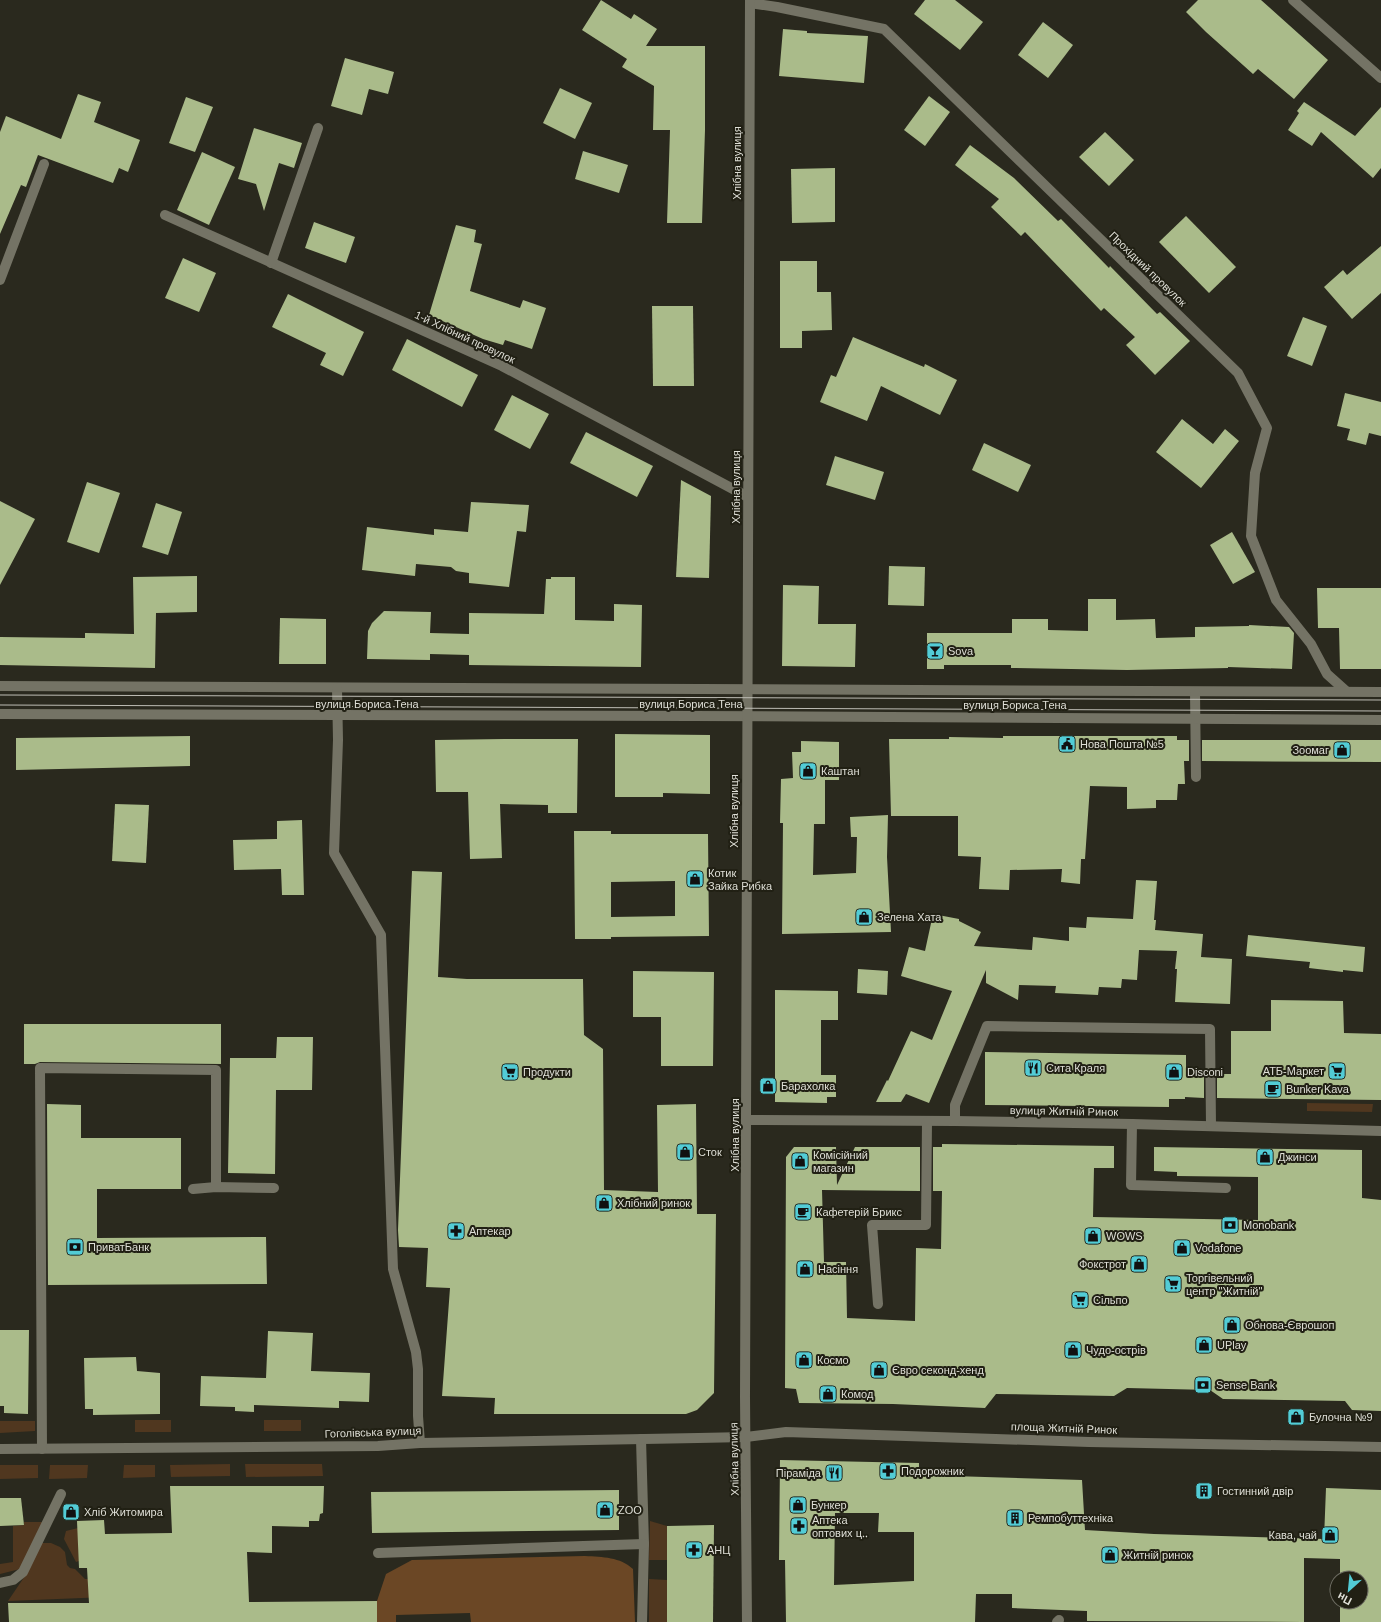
<svg xmlns="http://www.w3.org/2000/svg" width="1381" height="1622" viewBox="0 0 1381 1622" font-family="Helvetica,sans-serif">
<style>
.green{fill:#50371f}
.forest{fill:#6b4725}
.building{fill:#aabb8a;fill-rule:evenodd}
.lines{fill:none;stroke-linecap:round;stroke-linejoin:round}
.minor{stroke:#747365;stroke-width:10}
.tram{stroke:#bebdb5;stroke-width:1}
.labels{text-anchor:middle;dominant-baseline:central;stroke-width:4;stroke-linejoin:round;paint-order:stroke}
.street-label{font-size:11px;fill:#dfdfd7;stroke:#212014}
.poi-label{font-size:11px;fill:#dfdfd7;stroke:#212014;text-anchor:start}
</style>
<rect width="100%" height="100%" fill="#2a291e"/>
<!-- green -->
<g class="green">
<path d="M1307,1103L1373,1104L1372,1112L1307,1111Z"/>
<rect x="135" y="1420" width="36" height="12"/>
<rect x="264" y="1420" width="37" height="11"/>
<path d="M0,1421H35V1431L0,1433Z"/>
<path d="M230,1464V1476L171,1477L170,1465Z"/>
<path d="M245,1464H322L323,1476L246,1477Z"/>
<path d="M0,1465H38V1478L0,1479Z"/>
<path d="M50,1465H88L87,1478L49,1479Z"/>
<path d="M124,1465H155V1477L123,1478Z"/>
<path d="M650,1521L667,1526V1560H649Z"/>
<path d="M24,1522H43L20,1569L0,1574V1564L13,1562V1526L24,1525Z"/>
<path d="M78,1528L79,1561L76,1562L64,1539L66,1531Z"/>
<path d="M41,1543H51L60,1547L65,1552L67,1565L70,1568L75,1569L85,1579H96L132,1596L8,1601L27,1573Z"/>
<path d="M649,1579L667,1580V1622H649Z"/>
</g>
<!-- forest -->
<path class="forest" d="M585,1556C603,1557 620,1557 633,1569L635,1622H471L470,1613L396,1615V1622H377V1601L386,1574L412,1560Z"/>
<!-- building -->
<g class="building">
<path d="M601,0L631,19L634,14L657,29L646,46H705V130L702,223H667L670,130H653L654,86L622,67L627,59L582,30Z"/>
<path d="M925,0H955L983,22L960,50L914,14Z"/>
<path d="M1198,0H1261L1328,60L1294,99L1258,69L1253,74L1206,32L1186,12Z"/>
<path d="M1043,22L1073,45L1048,78L1018,55Z"/>
<path d="M783,29L807,31V33L868,36L864,83L779,76Z"/>
<path d="M345,58L394,72L388,94L369,89L362,115L331,106Z"/>
<path d="M560,88L592,103L575,139L543,123Z"/>
<path d="M78,94L101,102L94,122L140,140L128,172L119,168L113,183L38,155L26,187L21,185L0,234V132L6,116L61,139Z"/>
<path d="M929,96L950,112L925,146L904,130Z"/>
<path d="M186,97L213,107L195,152L169,143Z"/>
<path d="M1304,102L1355,136L1381,107V168L1373,178L1321,132L1312,146L1288,130L1299,113L1297,111Z"/>
<path d="M254,128L302,143L294,168L279,163L264,211L256,184L238,179Z"/>
<path d="M1105,132L1134,160L1109,186L1079,157Z"/>
<path d="M970,145L1014,178L1058,221L1061,219L1109,268L1110,266L1157,314L1160,312L1190,341L1155,375L1126,345L1135,337L1104,308L1101,311L1025,232L1021,236L991,207L999,199L955,165Z"/>
<path d="M583,151L628,165L619,193L575,179Z"/>
<path d="M202,152L235,167L209,225L177,210Z"/>
<path d="M835,168V222L792,223L791,169Z"/>
<path d="M1186,216L1236,267L1209,293L1159,242Z"/>
<path d="M314,222L355,237L346,263L305,248Z"/>
<path d="M456,225L476,230L474,242L482,244L470,291L520,308L523,300L546,308L532,349L505,340L503,345L483,339L429,315Z"/>
<path d="M1381,246V293L1352,319L1324,287L1343,270L1347,275Z"/>
<path d="M183,258L216,273L199,312L165,298Z"/>
<path d="M780,261H817V292H831L832,330L802,331V348H780Z"/>
<path d="M288,294L364,332L343,376L320,365L326,353L272,327Z"/>
<path d="M652,306H693L694,386H653Z"/>
<path d="M1303,317L1327,326L1312,366L1287,356Z"/>
<path d="M853,337L924,367L925,364L957,380L940,415L881,386L867,421L820,402L831,375L836,377Z"/>
<path d="M407,339L478,375L462,407L392,370Z"/>
<path d="M1345,393L1381,402V436L1369,433L1366,445L1347,440L1350,429L1337,426Z"/>
<path d="M512,395L549,414L530,449L494,430Z"/>
<path d="M1182,419L1213,444L1225,429L1239,441L1201,488L1156,452Z"/>
<path d="M586,432L653,466L637,497L570,463Z"/>
<path d="M984,443L1031,465L1018,492L972,470Z"/>
<path d="M835,456L884,472L875,500L826,485Z"/>
<path d="M681,480L711,496L709,578L676,577Z"/>
<path d="M87,482L120,493L99,553L67,542Z"/>
<path d="M0,501L35,519L0,585Z"/>
<path d="M471,502L529,505L526,532L517,531L509,587L469,583V573L456,571L451,567L416,564L415,576L362,570L367,527L434,535V529L468,532Z"/>
<path d="M156,503L182,512L168,555L142,547Z"/>
<path d="M1232,532L1255,572L1233,584L1210,545Z"/>
<path d="M889,566L925,567L924,606L888,605Z"/>
<path d="M197,576V612L156,613L155,668L0,665V637L85,638V633L134,634L133,577Z"/>
<path d="M551,577H575V620L614,621V604L642,605L641,667L469,665V655L430,654V660L367,659L368,631L372,623L384,611L431,612L430,633L469,634V613L544,614L546,579H551Z"/>
<path d="M783,585L819,586L818,624H856L855,667L782,666Z"/>
<path d="M1317,588H1381V669H1340L1339,628H1318Z"/>
<path d="M1088,599H1116V620L1155,619L1156,638L1195,637V627L1249,626V625L1289,627L1294,633L1292,669L1228,667V668L1127,670L1011,668V665H944V669H927V633H1012V619H1048V630L1088,631Z"/>
<path d="M280,618L326,619V664H279Z"/>
<path d="M615,734L710,735V794L663,793V797H615Z"/>
<path d="M190,736V766L16,770V738Z"/>
<path d="M1003,736H1177V740H1189V761H1184L1185,784H1178L1177,800H1156V808L1127,809V787L1090,786L1085,859H1081L1080,884L1061,882L1062,869L1010,870L1009,890L979,889L981,857L958,856V816H891L889,739H949V737L1003,738Z"/>
<path d="M504,739H578L577,813H548V805L500,804L502,858L470,859L468,792H436L435,740Z"/>
<path d="M1202,740H1381V762L1202,761Z"/>
<path d="M801,741L839,742V780H825V824H814L813,875L856,873L857,837H851L850,817L888,815L887,857L891,932L782,934L783,823H780L781,779L793,778L792,752H801Z"/>
<path d="M115,804L149,805L146,863L112,861Z"/>
<path d="M302,820L304,895H282L281,869L234,870L233,840L277,839V821Z"/>
<path d="M574,831H611V834H708L709,936L611,937V939H575ZM675,881V916L611,917V882Z"/>
<path d="M412,871L442,872L438,977L467,979H583L584,1035L603,1049L604,1190L658,1192L657,1105L696,1104L697,1214H716L714,1393L697,1410L686,1414H494L495,1398L442,1396L450,1288L426,1287L428,1248L399,1247L398,1230Z"/>
<path d="M1136,880L1157,881L1154,920H1156L1155,930L1203,934L1201,957L1232,959L1230,1004L1175,1002L1177,969H1175L1177,951L1139,950L1137,980L1122,979L1121,988L1099,987L1098,995L1055,993L1056,986L1019,985L1018,1000L986,983V970L929,1103L906,1094L901,1102H876L887,1080L888,1081L911,1031L932,1040L952,991L901,976L909,947L925,951L933,914L959,919V921L981,932L974,946L1032,950L1033,937L1069,941V927L1086,928L1087,917L1133,919Z"/>
<path d="M1248,935L1365,947L1363,972L1343,970V972L1309,968L1310,962L1246,956Z"/>
<path d="M858,969L888,971L887,995L857,993Z"/>
<path d="M633,971L714,972L713,1066H661V1017H633Z"/>
<path d="M775,990L838,991V1020H821V1075H836V1097H827V1103L775,1102Z"/>
<path d="M1271,1000L1343,1001L1344,1033L1381,1034V1100L1217,1098V1074H1231V1031H1271Z"/>
<path d="M24,1024H221V1064L40,1062L35,1064H24Z"/>
<path d="M277,1037H313L312,1090H276L275,1174L228,1173L230,1058H276Z"/>
<path d="M985,1052L1186,1055V1074H1204V1098L1185,1097V1099H1169V1107L985,1105Z"/>
<path d="M47,1104L81,1105V1138H181V1189H97V1238L266,1237L267,1284L48,1285Z"/>
<path d="M942,1144L1114,1146V1168H1094L1093,1217L1258,1220V1177L1177,1176V1172L1154,1171V1147L1362,1150V1198L1381,1200V1411L1352,1410L1345,1401L1223,1399L1210,1390L1127,1388L1114,1396L996,1394L985,1408L893,1404L799,1403L796,1389L785,1388L786,1157L794,1147H836L837,1185L855,1147H920V1191L822,1190L824,1262H846L847,1318L915,1321L916,1248L941,1249L942,1191H933V1147H942Z"/>
<path d="M0,1330H29L28,1414L4,1413V1406H0Z"/>
<path d="M268,1331L313,1333L311,1371L370,1373L369,1402L339,1401V1408L254,1405V1412L235,1411V1407L200,1406L201,1376L266,1378Z"/>
<path d="M136,1357L137,1371L160,1373V1414L93,1415V1409H85L84,1358Z"/>
<path d="M780,1460L919,1463V1475L1082,1480L1085,1530L1154,1534L1324,1539L1326,1488L1381,1490V1622H1340V1602H1361V1578H1340V1559L1304,1558V1622L1087,1621V1611L1012,1608V1594H976L975,1622H786L785,1560H779ZM835,1513H879L878,1532H914V1581L834,1585Z"/>
<path d="M170,1486H324L323,1513L320,1514L319,1521H309V1527L272,1526V1553L247,1552L249,1602L377,1601V1622H9L8,1603H89L87,1568H79L77,1521L104,1520L105,1534L172,1533Z"/>
<path d="M619,1490V1530L372,1533L371,1492Z"/>
<path d="M0,1498H21L24,1525L0,1526Z"/>
<path d="M714,1525L713,1622H667V1526Z"/>
</g>
<g class="lines">
<!-- minor -->
<g class="minor">
<path d="M1293,0L1381,78"/>
<path d="M750,3L777,7L884,29L1238,373L1267,428L1255,473L1251,536L1276,600L1311,644L1327,674L1346,691"/>
<path d="M165,215L502,366L748,497"/>
<path d="M271,263L318,128"/>
<path d="M0,280L44,164"/>
<path d="M0,686L1381,692"/>
<path d="M337,688L338,740L334,853L381,935L393,1269L416,1352L418,1369V1416L420,1443"/>
<path d="M1195,692L1196,777"/>
<path d="M0,714C460,717 921,714 1381,720"/>
<path d="M747,1120L955,1121L1132,1124L1381,1131"/>
<path d="M955,1121V1105L987,1026L1210,1029L1211,1126"/>
<path d="M1132,1124L1131,1185L1226,1188"/>
<path d="M193,1189L216,1187L274,1188"/>
<path d="M878,1304L872,1225H926L927,1122"/>
<path d="M641,1439L644,1544L642,1622"/>
<path d="M0,1449L378,1446L420,1443L698,1438L746,1437L786,1432L1089,1442L1381,1447"/>
<path d="M42,1449L40,1068L216,1070V1187"/>
<path d="M378,1553L644,1544"/>
<path d="M0,1583L13,1580L23,1572L61,1494"/>
<path d="M747,1622L745,1397L750,0"/>
<path d="M1057,1622L1059,1620"/>
</g>
<!-- tram -->
<g class="tram">
<path d="M0,695L1381,700"/>
<path d="M0,705L1381,711"/>
</g>
</g>
<!-- icons -->
<defs>
<symbol id="bar-square" viewBox="-11 -11 22 22"><rect x="-9" y="-9" width="18" height="18" rx="4" fill="#52ccd6" stroke="#212014"/><path d="M-6-5H6L.8 .8V4.5H3.5V6h-7V4.5H-.8V.8Z" fill="#111"/></symbol>
<symbol id="civic-square" viewBox="-11 -11 22 22"><rect x="-9" y="-9" width="18" height="18" rx="4" fill="#52ccd6" stroke="#212014"/><path d="M-.6-6.5H3V-4.5H.6V-3L4-1V1h2V6H-6V1h2V-1L-.6-3ZM-1.2 2.5V6h2.4V2.5Z" fill="#111"/></symbol>
<symbol id="shop-square" viewBox="-11 -11 22 22"><rect x="-9" y="-9" width="18" height="18" rx="4" fill="#52ccd6" stroke="#212014"/><path d="M-5-2.5h2.3a2.7 3.5 0 0 1 5.4 0H5L5.5 6h-11ZM-1.5-2.5h3a1.5 2.3 0 0 0-3 0Z" fill="#111"/></symbol>
<symbol id="restaurant-square" viewBox="-11 -11 22 22"><rect x="-9" y="-9" width="18" height="18" rx="4" fill="#52ccd6" stroke="#212014"/><path d="M-5-6h1v4h1v-4h1v4h1v-4h1v5L-1.5 .5V6h-2V.5L-5-1ZM5-6V6H3V1.5H1.5Q1.5-4 5-6Z" fill="#111"/></symbol>
<symbol id="supermarket-square" viewBox="-11 -11 22 22"><rect x="-9" y="-9" width="18" height="18" rx="4" fill="#52ccd6" stroke="#212014"/><path d="M-6-5.5h2.5l.6 2H6L4.5 2H-2.5L-4.4-4H-6ZM-1.5 3.2a1.3 1.3 0 1 0 .1 0ZM3 3.2a1.3 1.3 0 1 0 .1 0Z" fill="#111"/></symbol>
<symbol id="cafe-square" viewBox="-11 -11 22 22"><rect x="-9" y="-9" width="18" height="18" rx="4" fill="#52ccd6" stroke="#212014"/><path d="M-5.5-4.5H6V0H3Q3 3.5 0 3.5H-2.5Q-5.5 3.5-5.5 0ZM3-3.2v2h1.7v-2ZM-6 4.5H4V6H-6Z" fill="#111"/></symbol>
<symbol id="bank-square" viewBox="-11 -11 22 22"><rect x="-9" y="-9" width="18" height="18" rx="4" fill="#52ccd6" stroke="#212014"/><path d="M-6-4H6V4H-6ZM0-2.3a2.3 2.3 0 1 0 0 4.6a2.3 2.3 0 1 0 0-4.6Z" fill="#111"/></symbol>
<symbol id="pharmacy-square" viewBox="-11 -11 22 22"><rect x="-9" y="-9" width="18" height="18" rx="4" fill="#52ccd6" stroke="#212014"/><path d="M-2-6h4v4h4v4h-4v4h-4v-4h-4v-4h4Z" fill="#111"/></symbol>
<symbol id="building-square" viewBox="-11 -11 22 22"><rect x="-9" y="-9" width="18" height="18" rx="4" fill="#52ccd6" stroke="#212014"/><path d="M-4-6H4V6H1V3H-1V6H-4ZM-2.5-4.3h1.7v1.8h-1.7ZM.8-4.3h1.7v1.8H.8ZM-2.5-1h1.7V.8h-1.7ZM.8-1h1.7V.8H.8Z" fill="#111"/></symbol>
</defs>
<g fill-rule="evenodd">
<use href="#bar-square" x="925" y="641" width="20" height="20"/>
<use href="#civic-square" x="1057" y="734" width="20" height="20"/>
<use href="#shop-square" x="1332" y="740" width="20" height="20"/>
<use href="#shop-square" x="798" y="761" width="20" height="20"/>
<use href="#shop-square" x="685" y="869" width="20" height="20"/>
<use href="#shop-square" x="854" y="907" width="20" height="20"/>
<use href="#restaurant-square" x="1023" y="1058" width="20" height="20"/>
<use href="#supermarket-square" x="1327" y="1061" width="20" height="20"/>
<use href="#supermarket-square" x="500" y="1062" width="20" height="20"/>
<use href="#shop-square" x="1164" y="1062" width="20" height="20"/>
<use href="#shop-square" x="758" y="1076" width="20" height="20"/>
<use href="#cafe-square" x="1263" y="1079" width="20" height="20"/>
<use href="#shop-square" x="675" y="1142" width="20" height="20"/>
<use href="#shop-square" x="1255" y="1147" width="20" height="20"/>
<use href="#shop-square" x="790" y="1151" width="20" height="20"/>
<use href="#shop-square" x="594" y="1193" width="20" height="20"/>
<use href="#cafe-square" x="793" y="1202" width="20" height="20"/>
<use href="#bank-square" x="1220" y="1215" width="20" height="20"/>
<use href="#pharmacy-square" x="446" y="1221" width="20" height="20"/>
<use href="#shop-square" x="1083" y="1226" width="20" height="20"/>
<use href="#bank-square" x="65" y="1237" width="20" height="20"/>
<use href="#shop-square" x="1172" y="1238" width="20" height="20"/>
<use href="#shop-square" x="1129" y="1254" width="20" height="20"/>
<use href="#shop-square" x="795" y="1259" width="20" height="20"/>
<use href="#supermarket-square" x="1163" y="1274" width="20" height="20"/>
<use href="#supermarket-square" x="1070" y="1290" width="20" height="20"/>
<use href="#shop-square" x="1222" y="1315" width="20" height="20"/>
<use href="#shop-square" x="1194" y="1335" width="20" height="20"/>
<use href="#shop-square" x="1063" y="1340" width="20" height="20"/>
<use href="#shop-square" x="794" y="1350" width="20" height="20"/>
<use href="#shop-square" x="869" y="1360" width="20" height="20"/>
<use href="#bank-square" x="1193" y="1375" width="20" height="20"/>
<use href="#shop-square" x="818" y="1384" width="20" height="20"/>
<use href="#shop-square" x="1286" y="1407" width="20" height="20"/>
<use href="#pharmacy-square" x="878" y="1461" width="20" height="20"/>
<use href="#restaurant-square" x="824" y="1463" width="20" height="20"/>
<use href="#building-square" x="1194" y="1481" width="20" height="20"/>
<use href="#shop-square" x="788" y="1495" width="20" height="20"/>
<use href="#shop-square" x="595" y="1500" width="20" height="20"/>
<use href="#shop-square" x="61" y="1502" width="20" height="20"/>
<use href="#building-square" x="1005" y="1508" width="20" height="20"/>
<use href="#pharmacy-square" x="789" y="1516" width="20" height="20"/>
<use href="#shop-square" x="1320" y="1525" width="20" height="20"/>
<use href="#pharmacy-square" x="684" y="1540" width="20" height="20"/>
<use href="#shop-square" x="1100" y="1545" width="20" height="20"/>
</g>
<g class="labels">
<!-- street labels -->
<g class="street-label">
<text transform="translate(737 163) rotate(-90)">Хлібна вулиця</text>
<text transform="translate(1148 269) rotate(44)">Прохідний провулок</text>
<text transform="translate(465 337) rotate(25)">1-й Хлібний провулок</text>
<text transform="translate(736 487) rotate(-90)">Хлібна вулиця</text>
<text x="367" y="704">вулиця Бориса Тена</text>
<text x="691" y="704">вулиця Бориса Тена</text>
<text x="1015" y="705">вулиця Бориса Тена</text>
<text transform="translate(734 811) rotate(-90)">Хлібна вулиця</text>
<text transform="translate(1064 1111) rotate(1)">вулиця Житній Ринок</text>
<text transform="translate(735 1135) rotate(-90)">Хлібна вулиця</text>
<text transform="translate(1064 1428) rotate(2)">площа Житній Ринок</text>
<text transform="translate(373 1432) rotate(-2)">Гоголівська вулиця</text>
<text transform="translate(734 1459) rotate(-91)">Хлібна вулиця</text>
</g>
<!-- poi labels -->
<g class="poi-label">
<text x="948" y="651">Sova</text>
<text x="1080" y="744">Нова Пошта №5</text>
<text x="1329" y="750" text-anchor="end">Зоомаг</text>
<text x="821" y="771">Каштан</text>
<text x="708" y="873">Котик<tspan x="708" dy="13">Зайка Рибка</tspan></text>
<text x="877" y="917">Зелена Хата</text>
<text x="1046" y="1068">Сита Краля</text>
<text x="1324" y="1071" text-anchor="end">АТБ-Маркет</text>
<text x="523" y="1072">Продукти</text>
<text x="1187" y="1072">Disconi</text>
<text x="781" y="1086">Барахолка</text>
<text x="1286" y="1089">Bunker Kava</text>
<text x="698" y="1152">Сток</text>
<text x="813" y="1155">Комісійний<tspan x="813" dy="13">магазин</tspan></text>
<text x="1278" y="1157">Джинси</text>
<text x="617" y="1203">Хлібний ринок</text>
<text x="816" y="1212">Кафетерій Брикс</text>
<text x="1243" y="1225">Monobank</text>
<text x="469" y="1231">Аптекар</text>
<text x="1106" y="1236">WOWS</text>
<text x="88" y="1247">ПриватБанк</text>
<text x="1195" y="1248">Vodafone</text>
<text x="1126" y="1264" text-anchor="end">Фокстрот</text>
<text x="818" y="1269">Насіння</text>
<text x="1186" y="1278">Торгівельний<tspan x="1186" dy="13">центр "Житній"</tspan></text>
<text x="1093" y="1300">Сільпо</text>
<text x="1245" y="1325">Обнова-Єврошоп</text>
<text x="1217" y="1345">UPlay</text>
<text x="1086" y="1350">Чудо-острів</text>
<text x="817" y="1360">Космо</text>
<text x="892" y="1370">Євро секонд-хенд</text>
<text x="1216" y="1385">Sense Bank</text>
<text x="841" y="1394">Комод</text>
<text x="1309" y="1417">Булочна №9</text>
<text x="901" y="1471">Подорожник</text>
<text x="821" y="1473" text-anchor="end">Піраміда</text>
<text x="1217" y="1491">Гостинний двір</text>
<text x="811" y="1505">Бункер</text>
<text x="618" y="1510">ZOO</text>
<text x="84" y="1512">Хліб Житомира</text>
<text x="1028" y="1518">Ремпобуттехніка</text>
<text x="812" y="1520">Аптека<tspan x="812" dy="13">оптових ц‥</tspan></text>
<text x="1317" y="1535" text-anchor="end">Кава, чай</text>
<text x="707" y="1550">АНЦ</text>
<text x="1123" y="1555">Житній ринок</text>
</g>
</g>
<!-- north arrow -->
<g transform="translate(1349 1590) rotate(207)"><circle r="19" fill="#212014" stroke="#6d6c62"/>
<path d="M0-3L7 15L0 10L-7 15Z" fill="#52ccd6"/>
<text y="-6" font-size="11" font-weight="bold" text-anchor="middle" fill="#dfdfd7">Пн</text>
</g>
</svg>
